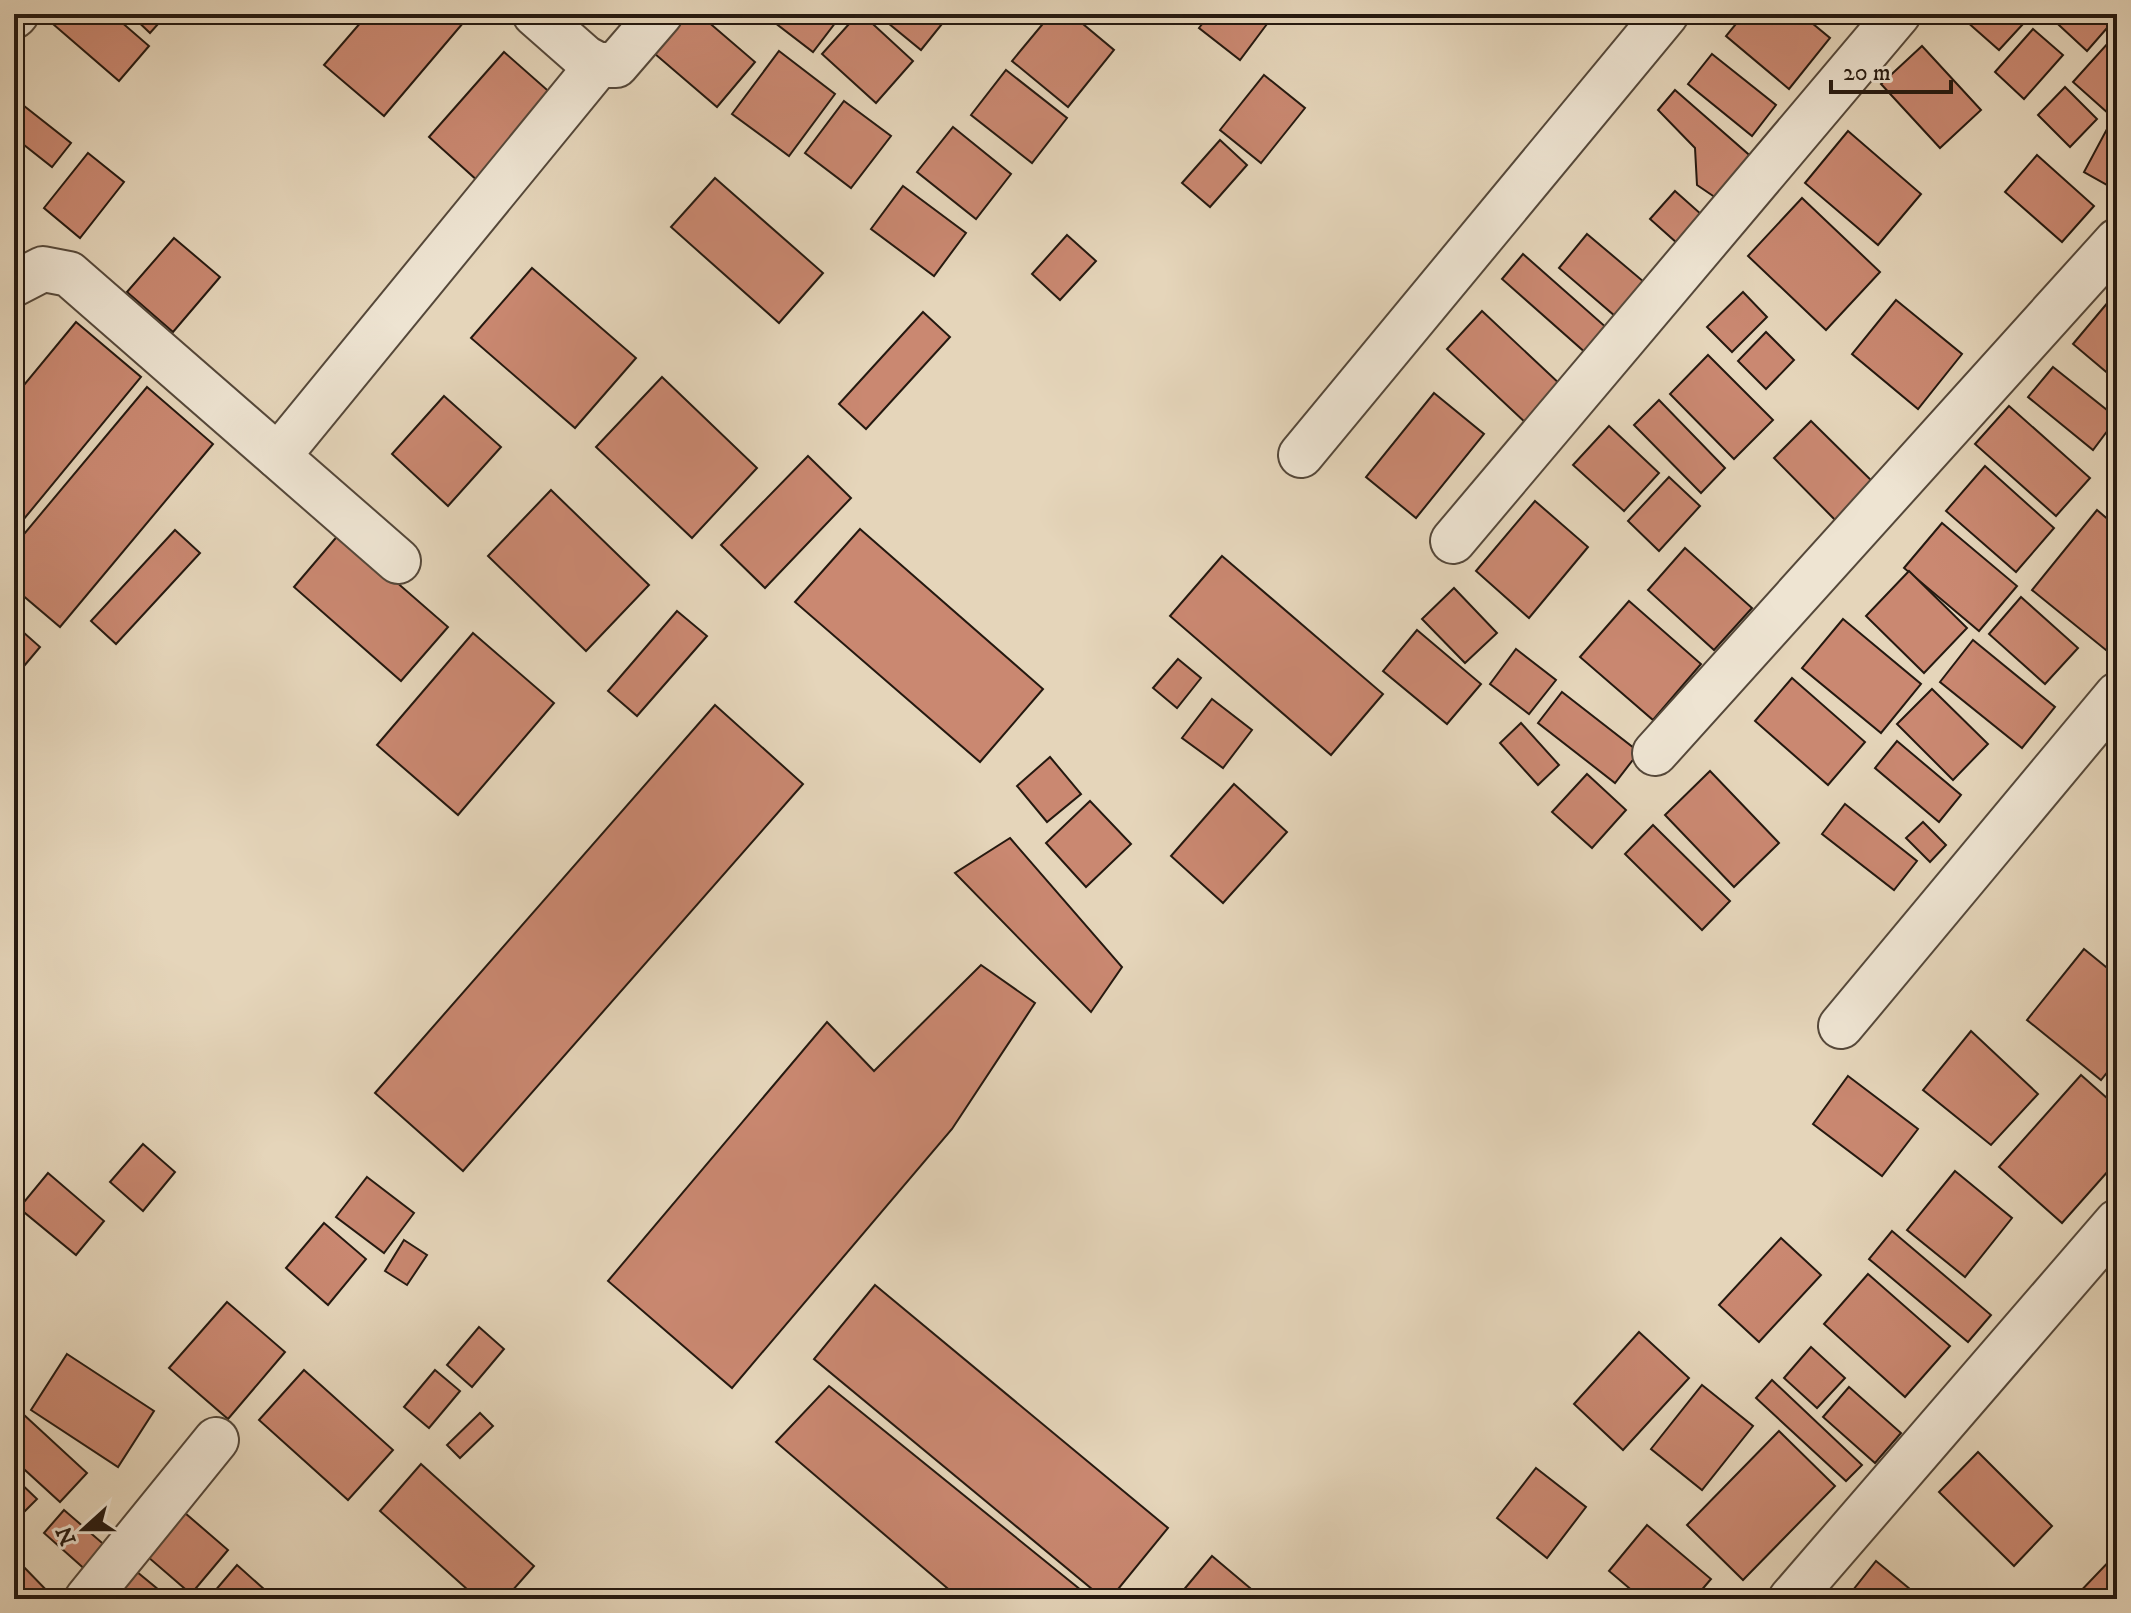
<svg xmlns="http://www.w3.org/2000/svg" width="2131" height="1613" viewBox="0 0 2131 1613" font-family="'IM FELL DW Pica',serif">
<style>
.building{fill:#ca8871;stroke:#251910;stroke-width:2}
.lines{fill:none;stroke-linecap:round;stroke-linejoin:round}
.minor-casing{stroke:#55483a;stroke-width:48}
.minor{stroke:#eee4d2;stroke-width:44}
</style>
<rect width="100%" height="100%" fill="#e5d5ba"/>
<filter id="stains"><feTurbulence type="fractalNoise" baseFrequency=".0025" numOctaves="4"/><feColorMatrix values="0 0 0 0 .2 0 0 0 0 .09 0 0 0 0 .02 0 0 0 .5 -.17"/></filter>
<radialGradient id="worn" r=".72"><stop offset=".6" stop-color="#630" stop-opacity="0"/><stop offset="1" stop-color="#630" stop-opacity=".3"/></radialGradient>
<!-- building -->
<g class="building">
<path d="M50,14H112L149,46L119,81L46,18Z"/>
<path d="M130,14H167L150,33Z"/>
<path d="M368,14H467L469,16L384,116L324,65Z"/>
<path d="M689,14H699L755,62L717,107L655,54Z"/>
<path d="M774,14H842L813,52L770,19Z"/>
<path d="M858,14H862L913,61L876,103L822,54Z"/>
<path d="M877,14H950L921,50Z"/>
<path d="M1051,14H1071L1114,50L1068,107L1012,61Z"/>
<path d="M1210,14H1254L1267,24L1240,60L1199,28Z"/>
<path d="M1744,14H1801L1830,38L1789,89L1726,36Z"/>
<path d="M1973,14H2011L2023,24L1999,50L1966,21Z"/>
<path d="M2047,14H2107L2114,20L2087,51Z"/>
<path d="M2033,29L2063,55L2024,99L1995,72Z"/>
<path d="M2117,33V104L2109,114L2073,82Z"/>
<path d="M1922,46L1981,110L1940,148L1881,84Z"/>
<path d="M779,51L835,94L789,156L732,114Z"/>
<path d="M504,52L554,96L479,182L429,137Z"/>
<path d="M1712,54L1776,105L1752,136L1688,84Z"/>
<path d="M1006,70L1067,118L1032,163L971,115Z"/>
<path d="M1264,75L1305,108L1261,163L1220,130Z"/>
<path d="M2065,87L2097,119L2070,147L2038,115Z"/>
<path d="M1675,90L1755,160L1722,202L1697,185L1695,148L1658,110Z"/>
<path d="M14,98L71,143L52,167L14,137Z"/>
<path d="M844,101L891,136L851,188L805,153Z"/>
<path d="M953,127L1011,174L976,219L917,172Z"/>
<path d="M2107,129L2117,134V170L2109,186L2084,172Z"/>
<path d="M1848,131L1921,194L1878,245L1805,183Z"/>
<path d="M1220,140L1247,165L1210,207L1182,183Z"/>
<path d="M88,153L124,182L80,238L44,208Z"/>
<path d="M2037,155L2094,206L2062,242L2005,192Z"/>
<path d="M715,178L823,273L779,323L671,227Z"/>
<path d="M903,186L966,233L934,276L871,229Z"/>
<path d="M1675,191L1702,215L1677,243L1650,219Z"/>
<path d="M1802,198L1880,272L1826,330L1748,256Z"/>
<path d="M1587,234L1644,282L1615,316L1559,268Z"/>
<path d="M1067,235L1096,261L1060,300L1032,274Z"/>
<path d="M174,238L220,277L173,332L127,292Z"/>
<path d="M1523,254L1608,329L1587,354L1502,279Z"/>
<path d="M532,268L636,358L575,428L471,338Z"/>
<path d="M1743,292L1767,317L1732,352L1707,327Z"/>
<path d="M2114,295L2117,298V381L2073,344Z"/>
<path d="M1896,300L1962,354L1918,409L1852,354Z"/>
<path d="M1482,311L1562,386L1527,424L1447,349Z"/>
<path d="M923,312L950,337L866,429L839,404Z"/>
<path d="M76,322L141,377L14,531V397Z"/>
<path d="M1766,332L1794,360L1766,389L1738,361Z"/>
<path d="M1708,355L1773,420L1734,459L1670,394Z"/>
<path d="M2053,367L2117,418L2093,450L2028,397Z"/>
<path d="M662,377L757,468L692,538L596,447Z"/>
<path d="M147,387L213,444L60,627L14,588V546Z"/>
<path d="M1434,393L1484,434L1416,518L1366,477Z"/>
<path d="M444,396L501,447L448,506L392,454Z"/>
<path d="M1659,400L1725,468L1701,493L1634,425Z"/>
<path d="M2009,406L2090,478L2056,516L1975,444Z"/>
<path d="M1811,421L1881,490L1843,528L1774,458Z"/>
<path d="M1609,426L1659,473L1624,511L1573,465Z"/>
<path d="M808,456L851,498L765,588L721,545Z"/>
<path d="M1985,466L2054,528L2016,572L1946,511Z"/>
<path d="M1669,477L1700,506L1659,551L1628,521Z"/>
<path d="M551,490L649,585L586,651L488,556Z"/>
<path d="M1535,501L1588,547L1529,618L1476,571Z"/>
<path d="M2097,510L2117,527V659L2032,590Z"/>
<path d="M1942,523L2017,586L1979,631L1904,568Z"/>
<path d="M860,529L1043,689L980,762L795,602Z"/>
<path d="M175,530L200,553L116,644L91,621Z"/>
<path d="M340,533L448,627L401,681L294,587Z"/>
<path d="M1685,548L1752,608L1714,650L1648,590Z"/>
<path d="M1222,556L1383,694L1331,755L1170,616Z"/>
<path d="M1909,571L1967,628L1924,673L1866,616Z"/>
<path d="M1454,588L1497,633L1465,663L1422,619Z"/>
<path d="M2021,597L2078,648L2045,684L1989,634Z"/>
<path d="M1629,601L1701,664L1653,720L1580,657Z"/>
<path d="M677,611L707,636L637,716L608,691Z"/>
<path d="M1843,619L1921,684L1881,733L1802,668Z"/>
<path d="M14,624L40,647L14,678Z"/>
<path d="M1417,630L1481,684L1447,724L1383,671Z"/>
<path d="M473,633L554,703L458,815L377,745Z"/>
<path d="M1973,640L2055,707L2022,748L1940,682Z"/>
<path d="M1516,649L1556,680L1529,714L1490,684Z"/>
<path d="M1178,659L1201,678L1177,708L1153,688Z"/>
<path d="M1792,678L1865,742L1828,785L1755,721Z"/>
<path d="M1932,689L1988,744L1953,780L1897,724Z"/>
<path d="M1562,692L1639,752L1615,783L1538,723Z"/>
<path d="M1212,699L1252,730L1223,768L1182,738Z"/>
<path d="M715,705L803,784L463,1171L375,1093Z"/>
<path d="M1521,723L1559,765L1538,785L1500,743Z"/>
<path d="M1897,741L1961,795L1939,822L1875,768Z"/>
<path d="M1050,757L1081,794L1047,822L1017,786Z"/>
<path d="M1710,771L1779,843L1734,887L1665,815Z"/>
<path d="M1587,774L1626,810L1592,848L1552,812Z"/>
<path d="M1234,784L1287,832L1223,903L1171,856Z"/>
<path d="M1090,801L1131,844L1086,887L1046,843Z"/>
<path d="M1845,804L1917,861L1894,890L1822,834Z"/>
<path d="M1923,822L1946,845L1930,862L1906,838Z"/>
<path d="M1653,825L1730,901L1702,930L1625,854Z"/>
<path d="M1010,838L1122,967L1091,1012L955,873Z"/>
<path d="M2084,949L2117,976V1060L2101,1080L2027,1020Z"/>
<path d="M981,965L1035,1003L952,1129L732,1388L608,1281L827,1022L874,1071Z"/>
<path d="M1971,1031L2038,1094L1991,1145L1923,1090Z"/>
<path d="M2081,1075L2117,1107V1161L2062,1223L1999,1167Z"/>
<path d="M1848,1076L1918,1129L1882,1176L1813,1124Z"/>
<path d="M143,1144L175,1172L143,1211L110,1182Z"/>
<path d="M1955,1171L2012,1218L1965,1277L1907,1230Z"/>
<path d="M48,1173L104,1221L76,1255L19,1208Z"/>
<path d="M367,1177L414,1213L384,1253L336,1217Z"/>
<path d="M324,1223L366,1259L328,1305L286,1268Z"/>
<path d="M1892,1231L1991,1315L1968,1342L1869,1259Z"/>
<path d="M1781,1238L1821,1275L1759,1342L1719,1305Z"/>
<path d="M404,1240L427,1255L407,1285L385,1271Z"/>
<path d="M1868,1274L1950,1346L1905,1397L1824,1324Z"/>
<path d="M875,1285L1168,1528L1110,1599H1104L814,1359Z"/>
<path d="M227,1302L285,1352L228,1419L169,1368Z"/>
<path d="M479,1327L504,1349L472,1387L447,1365Z"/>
<path d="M1639,1332L1689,1378L1623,1450L1574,1404Z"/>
<path d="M1811,1347L1845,1378L1817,1408L1784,1378Z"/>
<path d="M67,1354L154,1411L118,1467L31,1410Z"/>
<path d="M304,1370L393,1450L348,1500L259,1420Z"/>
<path d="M435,1370L460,1391L429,1428L404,1407Z"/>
<path d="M1772,1380L1862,1465L1846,1481L1756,1398Z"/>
<path d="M1702,1385L1753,1426L1702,1490L1651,1449Z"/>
<path d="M829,1386L1092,1599H960L776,1442Z"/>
<path d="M1849,1387L1901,1433L1875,1463L1823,1417Z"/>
<path d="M480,1413L493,1426L460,1458L447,1445Z"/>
<path d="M23,1414L87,1473L60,1502L14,1460V1424Z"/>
<path d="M1779,1431L1835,1486L1743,1580L1687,1525Z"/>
<path d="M1978,1452L2052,1526L2014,1566L1939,1492Z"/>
<path d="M421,1464L534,1566L505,1599H478L380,1511Z"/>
<path d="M1536,1468L1586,1507L1547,1558L1497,1518Z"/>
<path d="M14,1477L37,1499L14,1522Z"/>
<path d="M64,1510L108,1548L88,1572L44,1533Z"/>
<path d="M185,1513L228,1550L191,1594L148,1557Z"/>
<path d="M1647,1525L1711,1579L1694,1599H1642L1609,1571Z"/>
<path d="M2117,1553V1599H2075L2074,1598Z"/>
<path d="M1212,1556L1263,1599H1176Z"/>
<path d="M18,1561L55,1599H16L14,1597V1565Z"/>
<path d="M1876,1561L1922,1599H1846Z"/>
<path d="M237,1565L275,1599H208Z"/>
<path d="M131,1567L165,1595L162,1599H105Z"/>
</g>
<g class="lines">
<defs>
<g id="minor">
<path d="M535,14L585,58L598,65H616L660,14"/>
<path d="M14,16L16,14"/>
<path d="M14,284L43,269L69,274L398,561"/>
<path d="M1301,455L1666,14"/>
<path d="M278,456L598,65"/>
<path d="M1453,541L1898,14"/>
<path d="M1655,753L2117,241"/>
<path d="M1841,1026L2117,695"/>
<path d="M87,1599L216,1440"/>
<path d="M1791,1599L2117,1222"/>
</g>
</defs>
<!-- minor casing -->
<use href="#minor" class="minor-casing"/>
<!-- minor -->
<use href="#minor" class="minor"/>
</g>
<!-- margin -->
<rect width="2131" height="1613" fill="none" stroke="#e5d5ba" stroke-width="48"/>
<rect x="16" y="16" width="2099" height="1581" fill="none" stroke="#251910" stroke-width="4"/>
<rect x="24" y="24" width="2083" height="1565" fill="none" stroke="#251910" stroke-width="2"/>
<!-- north arrow -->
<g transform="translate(84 1529) rotate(249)" stroke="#eee4d2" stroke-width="6" paint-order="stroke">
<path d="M0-6L14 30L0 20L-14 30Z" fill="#251910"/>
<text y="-12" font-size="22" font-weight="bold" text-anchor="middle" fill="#251910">N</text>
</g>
<!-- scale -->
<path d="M1831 80v12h120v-12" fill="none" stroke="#251910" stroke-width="4"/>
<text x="1843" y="80" font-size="24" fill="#251910" stroke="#eee4d2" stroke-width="6" paint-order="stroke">20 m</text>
<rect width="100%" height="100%" filter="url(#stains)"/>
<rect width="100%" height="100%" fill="url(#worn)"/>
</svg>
